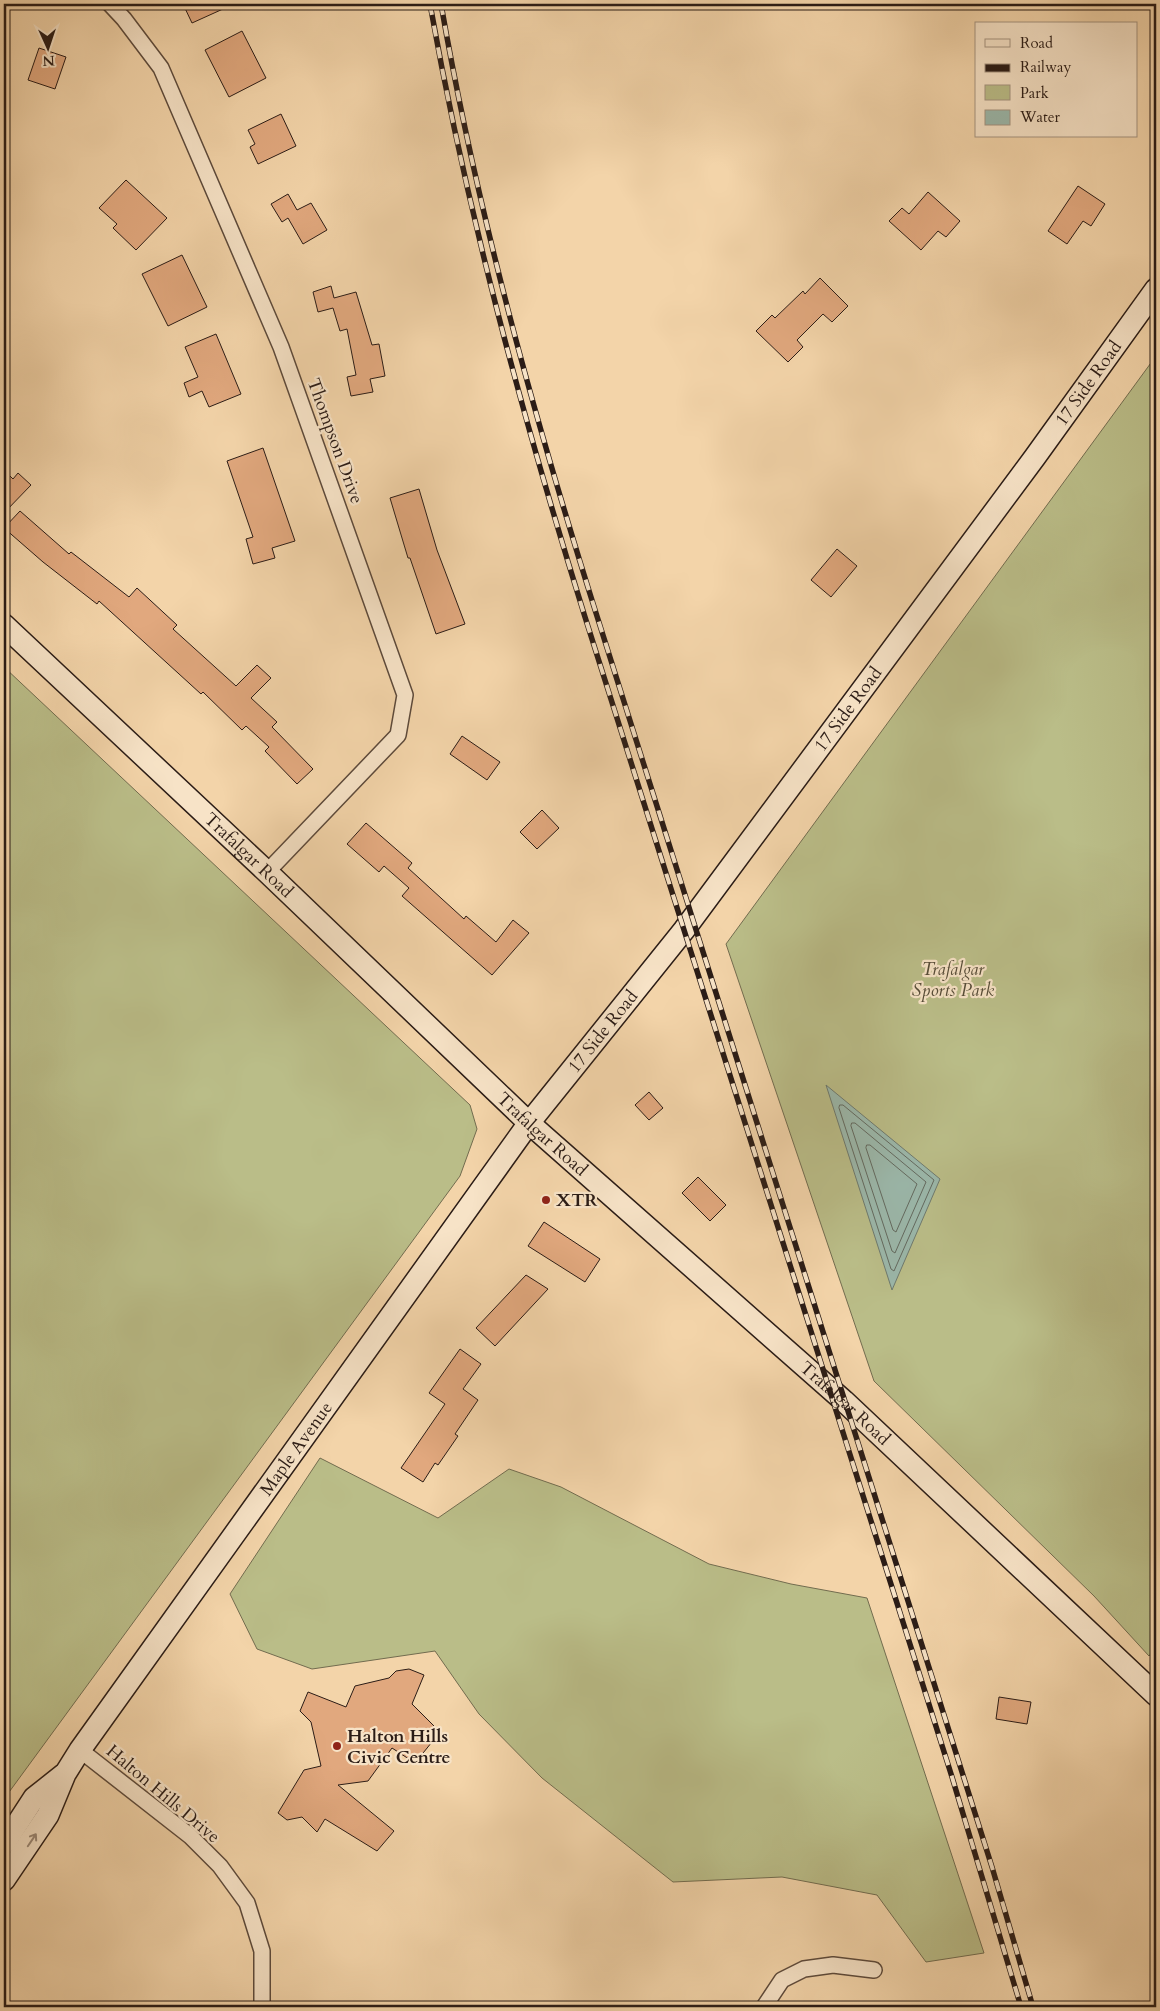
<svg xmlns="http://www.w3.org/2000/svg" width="1160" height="2011" viewBox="0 0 1160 2011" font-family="Cardo,serif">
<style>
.green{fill:#babd88;stroke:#726c4f}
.water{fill:#9bb8ab;stroke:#6e7a6f}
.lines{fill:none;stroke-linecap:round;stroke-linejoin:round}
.shore{stroke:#636a60;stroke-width:1}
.building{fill:#e1a87e;stroke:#2b1c16}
.street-casing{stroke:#5d4a3b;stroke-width:18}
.secondary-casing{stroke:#2b1c16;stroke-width:24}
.street{stroke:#f7e3c7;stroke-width:15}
.secondary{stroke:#f7e3c7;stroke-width:21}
.rail-casing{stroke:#2b1c16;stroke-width:5.5}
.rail{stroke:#f7e3c7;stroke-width:4;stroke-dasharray:11;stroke-linecap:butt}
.oneway{stroke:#9b8977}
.poi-dot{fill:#8f2418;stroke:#f7e3c7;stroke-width:2}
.labels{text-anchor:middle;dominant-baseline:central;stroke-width:4.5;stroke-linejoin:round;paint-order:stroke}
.street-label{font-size:18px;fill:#2b1c16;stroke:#f7e3c7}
.park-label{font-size:18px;font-style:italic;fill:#564c38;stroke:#f7e3c7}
.poi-label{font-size:18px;font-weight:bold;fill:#2b1c16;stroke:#f7e3c7;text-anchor:start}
</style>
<rect width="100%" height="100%" fill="#f3d4a9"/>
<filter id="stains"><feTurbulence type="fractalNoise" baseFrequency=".004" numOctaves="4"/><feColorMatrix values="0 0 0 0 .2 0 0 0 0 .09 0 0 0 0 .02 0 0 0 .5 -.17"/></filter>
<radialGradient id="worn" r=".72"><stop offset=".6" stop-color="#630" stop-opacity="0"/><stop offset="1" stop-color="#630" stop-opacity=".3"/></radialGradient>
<!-- green -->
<g class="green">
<path d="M1156,356V1647L1149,1656L1094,1596L874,1381L726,944Z"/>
<path d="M4,667L470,1105L477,1129L460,1176L4,1799Z"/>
<path d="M320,1458L438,1518L509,1469L561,1487L709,1564L791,1584L867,1598L984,1953L926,1962L877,1895L782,1877L673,1882L542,1778L479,1714L435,1651L312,1669L257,1649L230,1594Z"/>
</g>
<!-- water -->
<path class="water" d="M826,1085L940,1179L892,1290Z"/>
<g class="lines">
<!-- shore -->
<g class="shore">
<path d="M840,1105H843L934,1180L894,1271L891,1269L839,1108Z"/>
<path d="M852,1123H855L926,1182L895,1253L892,1251L851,1126Z"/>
<path d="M867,1145H870L917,1184L896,1232L893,1230L866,1148Z"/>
</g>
</g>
<!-- building -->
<g class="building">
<path d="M183,4H234L192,23Z"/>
<path d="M242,31L266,78L229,97L205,50Z"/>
<path d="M39,48L66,57L55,89L28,80Z"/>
<path d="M281,114L296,146L258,164L250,147L255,144L248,130Z"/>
<path d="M126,180L167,218L136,250L113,228L117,224L99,208Z"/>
<path d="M1078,186L1105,204L1091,226L1083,221L1067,244L1048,231Z"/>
<path d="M928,192L960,221L946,237L938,231L921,250L889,221L902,208L909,214Z"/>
<path d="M288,194L297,210L311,203L327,230L303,244L288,218L282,222L271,204Z"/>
<path d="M182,255L207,307L168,326L142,274Z"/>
<path d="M820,278L848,306L832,322L823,314L797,340L803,347L788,362L756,331L772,315L775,318L803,291L805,294Z"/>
<path d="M331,286L334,298L356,292L372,345L379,344L385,376L370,379L373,392L351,396L347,377L356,375L347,329L340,331L333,308L318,312L313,292Z"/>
<path d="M216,334L241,394L209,407L202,391L189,397L184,383L198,377L185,347Z"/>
<path d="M263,448L295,541L272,548L275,558L253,564L246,539L253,537L227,461Z"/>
<path d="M4,470L13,479L18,473L31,485L4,513Z"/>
<path d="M419,489L437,550L465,624L436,634L410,558H408L390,498Z"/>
<path d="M20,511L69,554L71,552L129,597L137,588L177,625L173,629L236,686L257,665L271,678L251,698L277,722L272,727L313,769L297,784L265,751L269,747L246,726L242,730L203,692L201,694L99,601L97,604L43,562L4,528Z"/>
<path d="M837,549L857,566L831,597L811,580Z"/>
<path d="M462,736L500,762L487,780L450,754Z"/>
<path d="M542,810L559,828L537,849L520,832Z"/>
<path d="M366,823L412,863L408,868L464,919L466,916L496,942L513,920L529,933L492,975L402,896L409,888L384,866L379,872L347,844Z"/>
<path d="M649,1092L663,1108L649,1120L635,1105Z"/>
<path d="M698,1177L726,1205L710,1221L682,1193Z"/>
<path d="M544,1222L600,1259L585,1282L528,1246Z"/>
<path d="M526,1275L548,1289L495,1346L476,1328Z"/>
<path d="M460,1349L481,1364L463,1389L478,1400L455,1434L458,1436L438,1465L435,1463L423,1482L401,1468L445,1404L429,1393Z"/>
<path d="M409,1669L424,1675L412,1704L440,1732L415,1763L392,1748L368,1781L338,1785L394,1831L377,1851L325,1819L317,1832L302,1817L287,1820L278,1813L304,1770L321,1766L311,1722L300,1711L308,1692L346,1707L355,1686L389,1678L396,1671Z"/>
<path d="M999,1697L1031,1702L1027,1724L996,1719Z"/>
</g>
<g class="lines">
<defs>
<g id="street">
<path d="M110,4L124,19L161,68L281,347L405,695L398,735L267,872"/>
<path d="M80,1750L190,1836L220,1866L247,1903L262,1951V2007"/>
<path d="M764,2007L782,1980L804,1969L833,1965L874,1970"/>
</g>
<g id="secondary">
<path id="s1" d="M4,625L267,872L529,1123L844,1401L1156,1695"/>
<path d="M4,1844L34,1798L63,1775"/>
<path id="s2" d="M4,1880L48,1815L65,1774L80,1750L529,1123L684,930L1035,457L1156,289"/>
</g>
</defs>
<!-- street casing -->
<use href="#street" class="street-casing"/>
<!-- secondary casing -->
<use href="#secondary" class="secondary-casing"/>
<!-- street -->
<use href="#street" class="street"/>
<!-- secondary -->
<use href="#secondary" class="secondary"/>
<defs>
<g id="rail">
<path d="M430,4C467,212 522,415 585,617L952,1777L1021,2007"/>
<path d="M441,4C477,211 533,413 596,613L992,1867L1033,2007"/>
</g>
</defs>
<!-- rail casing -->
<use href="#rail" class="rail-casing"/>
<!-- rail -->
<use href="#rail" class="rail"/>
</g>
<!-- one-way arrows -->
<defs><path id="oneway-shaft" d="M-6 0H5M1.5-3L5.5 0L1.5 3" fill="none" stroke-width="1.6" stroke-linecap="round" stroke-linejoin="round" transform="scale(1.25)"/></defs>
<use class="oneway" href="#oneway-shaft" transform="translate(32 1840) rotate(-56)"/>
<!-- markers -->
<g class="poi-dot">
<circle cx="546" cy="1200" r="5"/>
<circle cx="337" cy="1746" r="5"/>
</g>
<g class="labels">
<!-- street labels -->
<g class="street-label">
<text stroke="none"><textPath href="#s2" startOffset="1850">17 Side Road</textPath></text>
<text transform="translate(335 441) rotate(70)">Thompson Drive</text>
<text stroke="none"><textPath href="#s2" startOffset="1445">17 Side Road</textPath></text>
<text stroke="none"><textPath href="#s1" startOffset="336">Trafalgar Road</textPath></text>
<text stroke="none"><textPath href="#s2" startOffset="1040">17 Side Road</textPath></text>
<text stroke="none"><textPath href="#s1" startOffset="741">Trafalgar Road</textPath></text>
<text stroke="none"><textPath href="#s1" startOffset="1146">Trafalgar Road</textPath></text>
<text stroke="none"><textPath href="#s2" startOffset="522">Maple Avenue</textPath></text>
<text transform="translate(163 1794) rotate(40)">Halton Hills Drive</text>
</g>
<!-- park labels -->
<g class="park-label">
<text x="953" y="969">Trafalgar<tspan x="953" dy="21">Sports Park</tspan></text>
</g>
<!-- poi labels -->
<g class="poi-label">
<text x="556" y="1200">XTR</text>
<text x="347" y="1736">Halton Hills<tspan x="347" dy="21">Civic Centre</tspan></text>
</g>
</g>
<!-- margin -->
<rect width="1160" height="2011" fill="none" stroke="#f3d4a9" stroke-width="20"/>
<rect x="5" y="5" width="1150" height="2001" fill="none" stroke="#2b1c16" stroke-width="2.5"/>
<rect x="10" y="10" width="1140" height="1991" fill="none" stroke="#2b1c16"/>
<!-- legend -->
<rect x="975" y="22" width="162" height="115" fill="#f7e3c7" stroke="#a59380"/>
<rect x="985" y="39" width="25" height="8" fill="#f7e3c7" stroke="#a59380"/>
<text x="1020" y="48" font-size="15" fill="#2b1c16">Road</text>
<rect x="985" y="64" width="25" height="8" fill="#2b1c16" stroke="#a59380"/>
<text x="1020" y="72" font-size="15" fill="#2b1c16">Railway</text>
<rect x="985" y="85" width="25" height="15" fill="#babd88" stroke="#a59380"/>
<text x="1020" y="98" font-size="15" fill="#2b1c16">Park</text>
<rect x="985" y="110" width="25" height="15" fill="#9bb8ab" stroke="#a59380"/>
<text x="1020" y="122" font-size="15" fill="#2b1c16">Water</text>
<!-- north arrow -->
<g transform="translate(48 48) rotate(177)" stroke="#f7e3c7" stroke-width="4" paint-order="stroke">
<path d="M0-4L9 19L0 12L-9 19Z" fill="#2b1c16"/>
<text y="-8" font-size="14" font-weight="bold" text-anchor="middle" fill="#2b1c16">N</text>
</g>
<rect width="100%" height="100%" filter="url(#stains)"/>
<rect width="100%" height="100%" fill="url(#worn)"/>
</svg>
